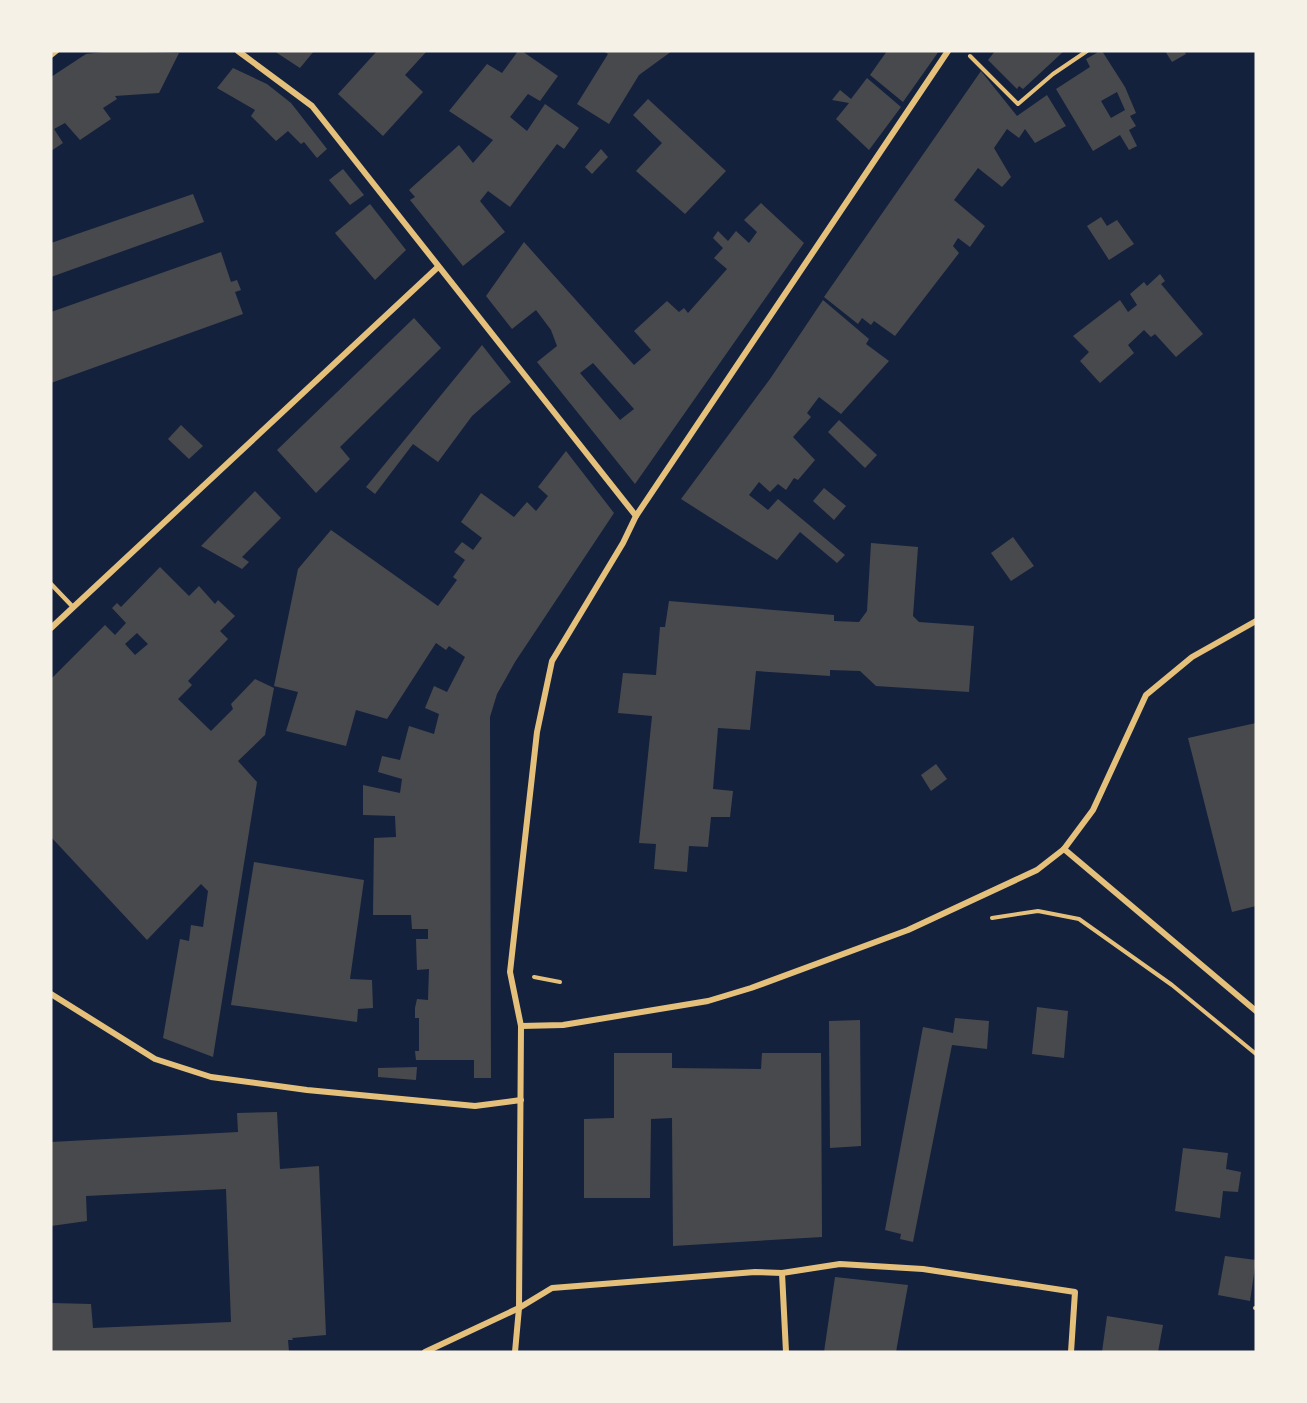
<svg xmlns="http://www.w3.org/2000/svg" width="1307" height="1403" viewBox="0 0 1307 1403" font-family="'Asap Condensed',sans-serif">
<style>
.building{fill:#48494c;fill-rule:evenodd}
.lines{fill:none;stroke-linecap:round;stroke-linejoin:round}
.path{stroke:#e5c07b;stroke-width:4}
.service{stroke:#e5c07b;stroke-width:4.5}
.minor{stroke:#e5c07b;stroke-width:6}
</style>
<rect width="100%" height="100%" fill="#14213d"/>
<!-- building -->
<g class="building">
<path d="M112,51L179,53L159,93L115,96L117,99L103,108L111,119L80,140L65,123L54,129L63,143L51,151V77L86,54Z"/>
<path d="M274,51H314L300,68Z"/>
<path d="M377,51H427L405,75L423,92L383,136L338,94Z"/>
<path d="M518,51H522L558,76L540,101L528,94L510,117L527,131L545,104L579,128L564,149L557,144L510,207L488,191L480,201L505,232L463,266L410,200L415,197L409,190L459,145L473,163L493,140L449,111L487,64L502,73Z"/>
<path d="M603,51H672L639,75L609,124L577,104L608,54Z"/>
<path d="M887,51H939L903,102L870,75Z"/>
<path d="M995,51H1064L1023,89L1019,86L1017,89L988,60Z"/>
<path d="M1100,51H1102L1125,87L1136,113L1130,116L1136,126L1129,130L1137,146L1129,150L1120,135L1093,151L1056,89L1090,67L1086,59ZM1117,92L1125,110L1111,118L1101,101Z"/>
<path d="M1165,51H1184L1186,54L1172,62Z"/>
<path d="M233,68L267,84L291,103L327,149L317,158L304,142L301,144L288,131L276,141L251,116L255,110L217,88Z"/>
<path d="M981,71L1017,116L1047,95L1066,126L1035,143L1025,129L1019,138L1007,129L994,148L1011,177L1002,187L978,168L954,200L985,226L970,247L958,238L953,246L959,253L895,336L874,321L871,325L862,318L858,324L824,297Z"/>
<path d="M867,78L901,107L869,150L836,119L849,103L832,100L840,90L851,99Z"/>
<path d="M648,99L726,171L685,214L636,171L662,143L633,115Z"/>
<path d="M601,149L608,157L592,174L585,167Z"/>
<path d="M343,169L364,195L350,205L329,180Z"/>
<path d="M193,194L204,222L51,277V243Z"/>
<path d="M761,203L804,243L635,484L537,362L557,346L551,330L536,310L512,329L486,296L524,242L634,365L651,350L634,331L667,301L679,312L684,308L688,313L727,269L714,258L723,248L713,238L718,231L728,241L736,231L749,243L757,232L744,220ZM593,363L634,409L620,420L580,373Z"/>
<path d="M370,204L406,250L375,280L335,233Z"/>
<path d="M1101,217L1107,226L1117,220L1134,244L1109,260L1087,226Z"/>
<path d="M221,252L231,282L237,280L241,290L235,292L243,314L51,383V312Z"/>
<path d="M1160,274L1165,281L1161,284L1203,334L1176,357L1155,334L1151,337L1144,330L1128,345L1134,353L1100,383L1080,361L1089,352L1073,336L1120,300L1128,312L1137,305L1130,294L1144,282L1147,286Z"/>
<path d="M823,300L869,339L866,344L889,361L841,414L819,397L807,413L811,417L793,437L815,460L798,480L794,478L786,490L778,484L770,492L759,482L749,495L768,510L778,499L845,555L837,563L800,532L777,560L681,499L770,379Z"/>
<path d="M414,318L441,348L340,447L350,459L316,493L277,450Z"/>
<path d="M482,345L511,382L472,416L438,462L413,444L375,494L366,487Z"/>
<path d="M839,420L877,455L865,468L828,432Z"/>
<path d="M181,425L203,446L189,459L168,439Z"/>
<path d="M566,451L614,513L515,662L497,694L490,717L491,1078H474V1060H416L415,1051H419V1018H415V1008L417,999L428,1000L429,969L417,970L416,939H428V929H412L411,915H373L374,838L396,837L395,816L363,815V785L400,793L402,779L378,772L382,756L400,760L409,726L434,734L439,714L425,708L434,686L447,692L465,657L449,646L446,650L436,643L387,719L356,710L346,746L286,731L298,692L274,686L298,569L331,530L438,606L457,580L453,577L465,560L454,552L462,542L473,550L482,538L461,522L481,493L514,517L527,502L536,511L548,496L538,487Z"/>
<path d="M824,488L846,506L834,520L813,501Z"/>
<path d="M255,491L281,518L242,557L249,562L242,569L201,546Z"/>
<path d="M1013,537L1034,566L1011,581L991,553Z"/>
<path d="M871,543L918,547L913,616L919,622L974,626L969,692L876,686L860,671L830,670V676L756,671L750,730L718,728L713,789L733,791L730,817H711L708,847L689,846L687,872L654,869L656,844L639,843L652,716L618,713L623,673L656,675L660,627H665L669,601L834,615V621L859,622L867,611Z"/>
<path d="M160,567L189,596L199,586L215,604L218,600L235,616L220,631L228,639L188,681L192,685L178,699L211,731L233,709L231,704L255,679L274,688L265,735L238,761L257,782L213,1057L163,1038L180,939L189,941L191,925L203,927L208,891L201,884L147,940L51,837V679L105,625L115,635L126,623L112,608L117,603L121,607ZM137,633L148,644L135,655L125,644Z"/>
<path d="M1256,723V906L1232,912L1188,738Z"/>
<path d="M936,764L947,779L931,791L921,775Z"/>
<path d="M254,862L364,880L350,979L372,980L373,1008L358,1009L357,1022L231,1005Z"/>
<path d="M1037,1007L1068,1011L1064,1058L1032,1054Z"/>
<path d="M955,1018L989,1021L987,1049L952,1045L913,1242L900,1239L901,1234L885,1230L923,1027L953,1033Z"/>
<path d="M860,1020L861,1146L830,1148L829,1021Z"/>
<path d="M614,1053H672V1068L761,1069L762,1053H821L822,1237L673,1246L672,1118L651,1119L650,1198H584V1119L614,1118Z"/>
<path d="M417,1067L416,1080L378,1077V1068Z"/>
<path d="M277,1112L280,1169L319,1166L326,1335L292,1338L293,1340H288L289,1352H51V1303L91,1304L93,1328L231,1322L226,1189L86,1196L87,1221L51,1226V1142L238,1132L237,1113Z"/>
<path d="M1183,1148L1228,1153L1226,1169L1241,1172L1238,1192L1223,1191L1220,1218L1175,1211Z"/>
<path d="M1225,1256L1256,1260L1250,1301L1218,1295Z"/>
<path d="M835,1277L908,1285L896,1352H824Z"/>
<path d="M1107,1316L1163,1325L1158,1352H1102Z"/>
</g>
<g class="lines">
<!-- path -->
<g class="path">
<path d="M970,56L1018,104L1053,74L1087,51"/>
<path d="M992,918L1038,911L1079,919L1172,985L1256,1054"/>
<path d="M534,977L560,982"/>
<path d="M1255,1308H1256"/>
</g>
<!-- service -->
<path class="service" d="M51,584L73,607"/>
<!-- minor -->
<g class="minor">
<path d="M238,51L312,106L636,516"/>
<path d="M51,55L56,51"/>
<path d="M51,628L438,267"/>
<path d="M1064,849L1256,1011"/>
<path d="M51,994L155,1059L211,1077L307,1090L475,1106L521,1100"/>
<path d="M521,1026L563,1025L708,1001L751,988L908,930L1037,870L1064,849L1093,810L1146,695L1192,657L1256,621"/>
<path d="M782,1273L840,1264L923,1269L1075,1292L1071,1352"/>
<path d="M425,1352L519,1308L552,1288L755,1272L782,1273L786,1352"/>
<path d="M515,1352L519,1308L521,1026L510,972L537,732L552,661L623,543L636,516L948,51"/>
</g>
</g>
<!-- border -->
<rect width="1307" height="1403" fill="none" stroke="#f6f1e7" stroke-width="105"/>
</svg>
